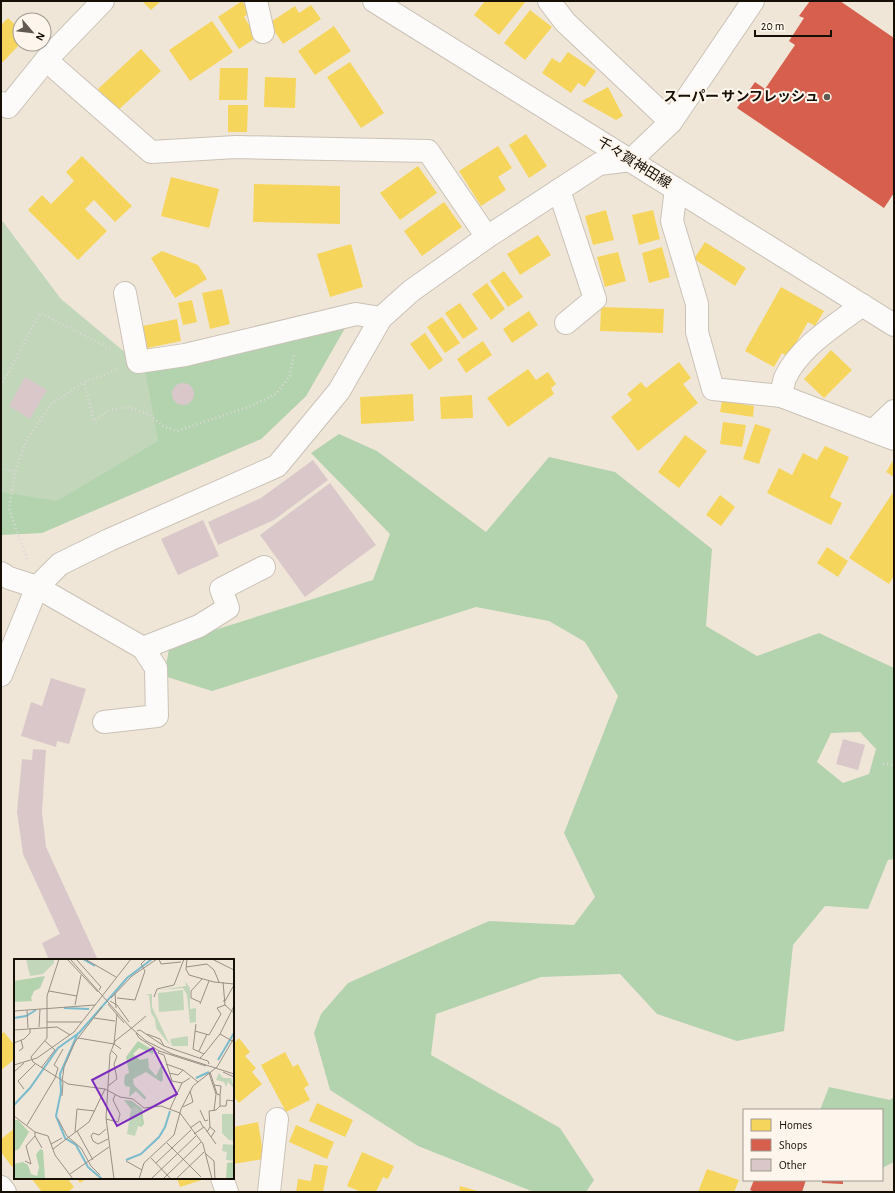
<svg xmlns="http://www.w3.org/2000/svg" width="895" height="1193" viewBox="0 0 895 1193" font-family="'Alegreya Sans','Noto Sans JP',sans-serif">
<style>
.green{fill:#c2d6ba}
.forest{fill:#b3d2ae;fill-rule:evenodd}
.homes{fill:#f6d55c}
.shops{fill:#d6604d}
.building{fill:#d9c7c9}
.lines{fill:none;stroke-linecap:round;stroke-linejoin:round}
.minor-casing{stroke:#cac2b7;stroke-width:24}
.major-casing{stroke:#cac2b7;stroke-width:24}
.path{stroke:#dcd9d5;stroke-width:2.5;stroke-dasharray:1 3;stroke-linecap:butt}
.minor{stroke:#fdfbf9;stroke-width:22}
.major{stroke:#fdfbf9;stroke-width:22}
.poi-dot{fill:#625a50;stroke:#fef6ec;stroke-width:1.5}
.labels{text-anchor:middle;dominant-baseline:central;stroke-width:4;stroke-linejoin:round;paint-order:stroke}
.poi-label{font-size:14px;font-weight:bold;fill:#150f06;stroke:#fef6ec;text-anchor:end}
.street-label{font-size:14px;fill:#150f06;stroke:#fef6ec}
.inset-river{fill:none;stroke:#7abbcd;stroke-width:2}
.inset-road{fill:none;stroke:#989084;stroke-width:1}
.view{fill:#7b2cbf;fill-opacity:0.15;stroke:#7b2cbf;stroke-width:2}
.inset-edge{fill:none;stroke:#150f06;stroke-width:2}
</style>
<rect width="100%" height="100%" fill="#f0e6d8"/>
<!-- green -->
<path class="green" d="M1,219L61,299L145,369L345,328L306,396L261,439L1,523Z"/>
<!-- forest -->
<g class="forest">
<path d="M345,328L306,396L261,439L42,533L1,535V492L57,501L158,441L145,369Z"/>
<path d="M339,434L377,451L486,532L549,457L615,472L712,549L706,626L757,656L819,633L894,668V859L888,860L868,909L825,906L793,945L784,1031L737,1041L657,1014L620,974L541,977L436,1014L431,1055L560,1128L594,1180L586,1192H534L418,1146L330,1090L314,1033L321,1014L348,983L489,921L574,925L595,897L564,833L618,696L585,642L549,621L476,607L212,691L164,676L170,644L373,580L390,534L311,453ZM860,732L876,749L869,774L843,783L817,762L831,733Z"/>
<path d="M829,1087L890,1100L894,1097V1162L882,1168V1110H820Z"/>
</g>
<!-- homes -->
<g class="homes">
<path d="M142,1H161L151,10Z"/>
<path d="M242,1L250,12L244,17L257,37L239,49L218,17Z"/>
<path d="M485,1H526L499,35L474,15Z"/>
<path d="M311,5L321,19L283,44L269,23L295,6L299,13Z"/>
<path d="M530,10L552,27L525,60L504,43Z"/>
<path d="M8,18L20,29V44L1,64V25Z"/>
<path d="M212,21L233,52L190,81L169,50Z"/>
<path d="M334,26L351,51L315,75L298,51Z"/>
<path d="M141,49L161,71L117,111L98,89Z"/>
<path d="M568,52L596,71L585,87L578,83L571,93L542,73L552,58L560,63Z"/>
<path d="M350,62L384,113L361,128L327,77Z"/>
<path d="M220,68H248L247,100H219Z"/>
<path d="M265,77L296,78L295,108L264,107Z"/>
<path d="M608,87L623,116L616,120L582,101Z"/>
<path d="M228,105H248L247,132H228Z"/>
<path d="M526,134L547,166L529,178L509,145Z"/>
<path d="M498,146L512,168L498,177L506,190L481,206L459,171Z"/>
<path d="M82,156L132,206L115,222L94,200L85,209L107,231L78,260L28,210L42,195L51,204L74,181L66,172Z"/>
<path d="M418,166L437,193L400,220L380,193Z"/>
<path d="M171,177L219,189L209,228L161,216Z"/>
<path d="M254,184L340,186V224L253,222Z"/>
<path d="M444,202L462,227L422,256L404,231Z"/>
<path d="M606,210L614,240L593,245L585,216Z"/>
<path d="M653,210L660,239L639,245L632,215Z"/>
<path d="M538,235L551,255L520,275L507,254Z"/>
<path d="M705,242L746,268L735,286L694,259Z"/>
<path d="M351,244L363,287L330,297L317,254Z"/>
<path d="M662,247L670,277L649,283L642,253Z"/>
<path d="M162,251L198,265L207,279L175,298L151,258Z"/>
<path d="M618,252L626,281L605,287L597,257Z"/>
<path d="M504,271L523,297L508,307L490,281Z"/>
<path d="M487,283L505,309L491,320L472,294Z"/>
<path d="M781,287L824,311L815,326L808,322L788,357L782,353L774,367L745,351Z"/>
<path d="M222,289L230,324L210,329L202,293Z"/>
<path d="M192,300L197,322L183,325L178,303Z"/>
<path d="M460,303L478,329L463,339L445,313Z"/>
<path d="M601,307L664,309L663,333L600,331Z"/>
<path d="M529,311L538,325L512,343L503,329Z"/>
<path d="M442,317L460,343L445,353L427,327Z"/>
<path d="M177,319L181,341L143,349L138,327Z"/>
<path d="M425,333L443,360L429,370L410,344Z"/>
<path d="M483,341L492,355L466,373L457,359Z"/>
<path d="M831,350L852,370L824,398L804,379Z"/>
<path d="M679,362L691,378L683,384L698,403L638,451L611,417L632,400L627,394L641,382L646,388Z"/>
<path d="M528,369L536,380L548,372L556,384L551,388L554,394L508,427L487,398Z"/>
<path d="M413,394L414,421L361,424L360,397Z"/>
<path d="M472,395L473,418L441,419L440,397Z"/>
<path d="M722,401L754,406L753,417L720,412Z"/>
<path d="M723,422L746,425L742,447L720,444Z"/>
<path d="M755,424L771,429L759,464L743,459Z"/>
<path d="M685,435L707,451L679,488L658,472Z"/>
<path d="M825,446L849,457L830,497L842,503L831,525L767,493L779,468L792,475L803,453L817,460Z"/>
<path d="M894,459V477L886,472Z"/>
<path d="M894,491V576L889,584L849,558Z"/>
<path d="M720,495L735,507L721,526L706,515Z"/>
<path d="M827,547L848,561L838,577L817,563Z"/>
<path d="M4,1032L15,1046V1059L1,1070V1034Z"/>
<path d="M239,1038L250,1052L245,1056L256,1068L252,1072L262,1084L239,1103L233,1096V1044Z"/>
<path d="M285,1052L293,1067L298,1064L309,1085L304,1088L310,1100L286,1112L261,1065Z"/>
<path d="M317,1103L353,1120L345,1137L309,1121Z"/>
<path d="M258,1122L264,1159L233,1164V1127Z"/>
<path d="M296,1125L334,1142L327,1159L289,1142Z"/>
<path d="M15,1128V1164L12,1167L1,1152V1139Z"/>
<path d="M362,1152L394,1166L388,1179L383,1177L376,1192H361L347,1186Z"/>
<path d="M314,1164L328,1166L323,1192H296L298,1179L311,1181Z"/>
<path d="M707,1169L739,1180L734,1192H698Z"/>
<path d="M31,1178H67L74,1187L68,1192H42Z"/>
<path d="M76,1178H87L80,1183Z"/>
<path d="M177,1178H208L180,1187Z"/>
<path d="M460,1186L481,1192H459Z"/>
</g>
<!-- shops -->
<g class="shops">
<path d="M810,1H840L894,38V193L884,208L737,108L755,82L765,89L795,45L789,41L804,18L799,16Z"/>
<path d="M754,1180H806L802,1192H755L750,1190Z"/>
<path d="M822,1180H843V1184L822,1183Z"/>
</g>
<!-- building -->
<g class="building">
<path d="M25,377L47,390L30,419L9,406Z"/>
<circle cx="183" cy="394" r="11"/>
<path d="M313,460L328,480L274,520L218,545L208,522L261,498Z"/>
<path d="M330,483L376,545L305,597L260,535Z"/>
<path d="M203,520L219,556L178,575L161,539Z"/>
<path d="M51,678L86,689L69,744L57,741L56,747L21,736L31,702L42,706Z"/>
<path d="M843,739L865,745L858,770L836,764Z"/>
<path d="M33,749L46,750L42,812L46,847L98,960H49L42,943L60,934L23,854L17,812L22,759L32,760Z"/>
</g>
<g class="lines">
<defs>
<g id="minor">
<path d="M103,1L46,60L151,152L236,147L428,151L487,237"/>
<path d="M256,1L263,32"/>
<path d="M549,1L565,22L671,122"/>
<path d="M1,103L8,107L46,60"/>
<path d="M676,189L672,221L697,304V332L713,389L781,396L894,439"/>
<path d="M559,190L595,299L566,323"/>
<path d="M125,293L138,362L185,355L356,314L381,318"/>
<path d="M781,396C782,391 783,384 785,378C800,346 835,326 862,305"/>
<path d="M873,431L894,411"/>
<path d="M1,573L9,578L37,587L143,648L156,668L157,716L104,722"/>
<path d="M143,648L199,626L228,608L221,589L264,567"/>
<path d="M1,675L37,587L60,564L109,540L277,466L339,391L381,318L411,291L487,237L599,164L631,160L671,122L753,1"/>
<path d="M222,1178L227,1192"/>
<path d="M1,1187L5,1192"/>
<path d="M269,1192L277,1119"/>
</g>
<path id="major" d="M374,1L894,325"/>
</defs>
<!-- minor casing -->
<use href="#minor" class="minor-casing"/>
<!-- major casing -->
<use href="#major" class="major-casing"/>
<!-- path -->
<g class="path">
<path d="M116,370L84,382L94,421L109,410L128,407L148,414L163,426L177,431L251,406L276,394L290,376L294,354"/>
<path d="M1,386L40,313L111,349"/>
<path d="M1,468L15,472"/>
<path d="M27,559L9,509L15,472L26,441L51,404L84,382"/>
<path d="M883,764L894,765"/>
</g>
<!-- minor -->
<use href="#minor" class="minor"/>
<!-- major -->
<use href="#major" class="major"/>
</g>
<!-- markers -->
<circle class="poi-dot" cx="827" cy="97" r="4"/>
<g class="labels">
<!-- poi labels -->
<g class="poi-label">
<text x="819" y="97">スーパー サンフレッシュ</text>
</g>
<!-- street labels -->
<g class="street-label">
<text transform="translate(634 163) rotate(32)">千々賀神田線</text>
</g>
</g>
<!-- overview -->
<g transform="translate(14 959)">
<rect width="220" height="220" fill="#f0e6d8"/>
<path d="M12,0H40V4L29,15L16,17ZM171,22L176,29V50L182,49V63L176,64L173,36L169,29L145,31L172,27ZM169,31L170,51L145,53L144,34ZM131,35H138V48L156,86L142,69L141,60L137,54L135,36ZM174,77V87H158L156,80ZM205,114L209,119H217L220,129L214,123L212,128L210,123L202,121ZM110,141L118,142L128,150L129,165L124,167L121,177L113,175L117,150ZM208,155H220V182L215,181L208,174ZM209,185L220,186V202L212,201L213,193L208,192Z" fill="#c2d6ba"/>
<path d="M31,17L26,29L20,32L17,39L18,42L0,43V22ZM124,82L139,91V95L125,89L119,95L126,101L134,99L135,109L142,117L148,105L149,121L147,123L132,113L119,120L120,126L132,138L131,141L122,132L115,138L116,128L111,127L110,123L111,116L115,114L112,98ZM110,141L118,142L128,150L130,165L127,168L124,166L128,165L126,151L121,147L117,150ZM1,161H4L15,173L5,190L0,192ZM26,190L29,191L31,220H0V205L9,203L14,206L17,215L23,217L25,208L22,196ZM220,203V220H212L213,204Z" fill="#b3d2ae"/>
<path class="inset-river" d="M69,0L81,7M50,49L75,50M0,59L12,57L22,51M64,74L46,115L47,133L42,157L51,179L62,186L74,208L88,220M204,101L220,74M182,119L195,113M0,146L16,129L44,89L65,74L113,19L138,0M112,201L127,195L145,178L151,168L156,152"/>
<path class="inset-road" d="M45,0L33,37V79L17,98L19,103L54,125L91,130L106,138L119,140L130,149L147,147L166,154L189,185L198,220M53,0L84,33M56,0L116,68L132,82L158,95L220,115M62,0L87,28L85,31M71,0L102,18M145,0L147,5L167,3M173,0L172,10L175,16L200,23L220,25M198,0L220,11M172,8L193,5L200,11L205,23M209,23L211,46L220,54M35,32L63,37M101,34L102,49M140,38L143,30L160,26L170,0M97,39L118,17L143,0M103,39L121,41L131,12L127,5L132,0M96,42L103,46L115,63M209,42H211L220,26M186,43L177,39V32L188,20M94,45L110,64M186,45L195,22M61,46L67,16M13,51L14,69M0,52L81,46M80,59L101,62M33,63H68M182,65L179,90L190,95L186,99M25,68L26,50M119,68L132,57M0,71L43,68L56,76M123,72L126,71L150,87L194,102L195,105M181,72L195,76L207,55L203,49L211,46M122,74L125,79L145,92L192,107M133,75L146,80L150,87M206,75L220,83M64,79L100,85L107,90M0,84L10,80L16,74V69M100,85L103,55M5,92L9,89L7,81M145,92L144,94L150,96L158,122L168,124L176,119M185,92L193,75M190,95L206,75L220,47M152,105L169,111L164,116L155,114M0,106L23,99L60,73L117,0M27,109L41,91L31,82M169,111L184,123M0,113L10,104M209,113L220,118M195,114L202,135L200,152M48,123L50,108L61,83L88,48M200,126L207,127L206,136M94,127L103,120L100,105L103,97L98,92M10,130L4,122L21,105M48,137L49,123M206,147H212L213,141L220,142M169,148L179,143L176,132M156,150L168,124M186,151L191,162L194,161M0,157L21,173L34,177L41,196L59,220M44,160L53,177L67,189L77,207L86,216M92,160L104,163L106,155L99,141L101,136M13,166L41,119L44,109L40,106L49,90M196,168L201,172L197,178M176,169L186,162L189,168M92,170L85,176L79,174L77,177L79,182L84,185L94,180M63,172L79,201M61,173L63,150L81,152M193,173L196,168L195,152L202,151L206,147V136L203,135L196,113M180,175L190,168L202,185M21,177L28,189M153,184L187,218M37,185L48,179M39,190L75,163L91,130M192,195L200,202L201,220M137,199L157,220M11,202L17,205L12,187L21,177V173M112,202L128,211M142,204L177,171M56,215L95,188M100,220L92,159L96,95L101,82L119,68M125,220L130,204L160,176L167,150L179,127L203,108L220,79M137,220L182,177M149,220L187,183M162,220L190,193"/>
<path class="view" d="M139,89L163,135L103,167L78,121Z"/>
<rect width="220" height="220" class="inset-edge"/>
</g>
<!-- border -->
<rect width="895" height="1193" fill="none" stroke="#150f06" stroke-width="4"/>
<!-- legend -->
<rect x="743" y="1109" width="140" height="72" fill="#fef6ec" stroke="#a19a90"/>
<rect x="751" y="1119" width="20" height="12" fill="#f6d55c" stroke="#a19a90"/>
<text x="779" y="1129" font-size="12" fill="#150f06">Homes</text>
<rect x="751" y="1139" width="20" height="12" fill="#d6604d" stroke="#a19a90"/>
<text x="779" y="1149" font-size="12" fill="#150f06">Shops</text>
<rect x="751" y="1159" width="20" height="12" fill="#d9c7c9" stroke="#a19a90"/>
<text x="779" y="1169" font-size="12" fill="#150f06">Other</text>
<!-- north arrow -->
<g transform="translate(32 32) rotate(118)"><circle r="19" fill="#fef6ec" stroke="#a19a90"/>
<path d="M0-3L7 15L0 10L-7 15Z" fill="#625a50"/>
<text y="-6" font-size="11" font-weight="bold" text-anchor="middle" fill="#150f06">N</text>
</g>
<!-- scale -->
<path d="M755 30v6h76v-6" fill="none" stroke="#150f06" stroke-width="2"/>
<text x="761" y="30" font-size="12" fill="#150f06" stroke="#fef6ec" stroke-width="3" paint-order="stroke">20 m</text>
</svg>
